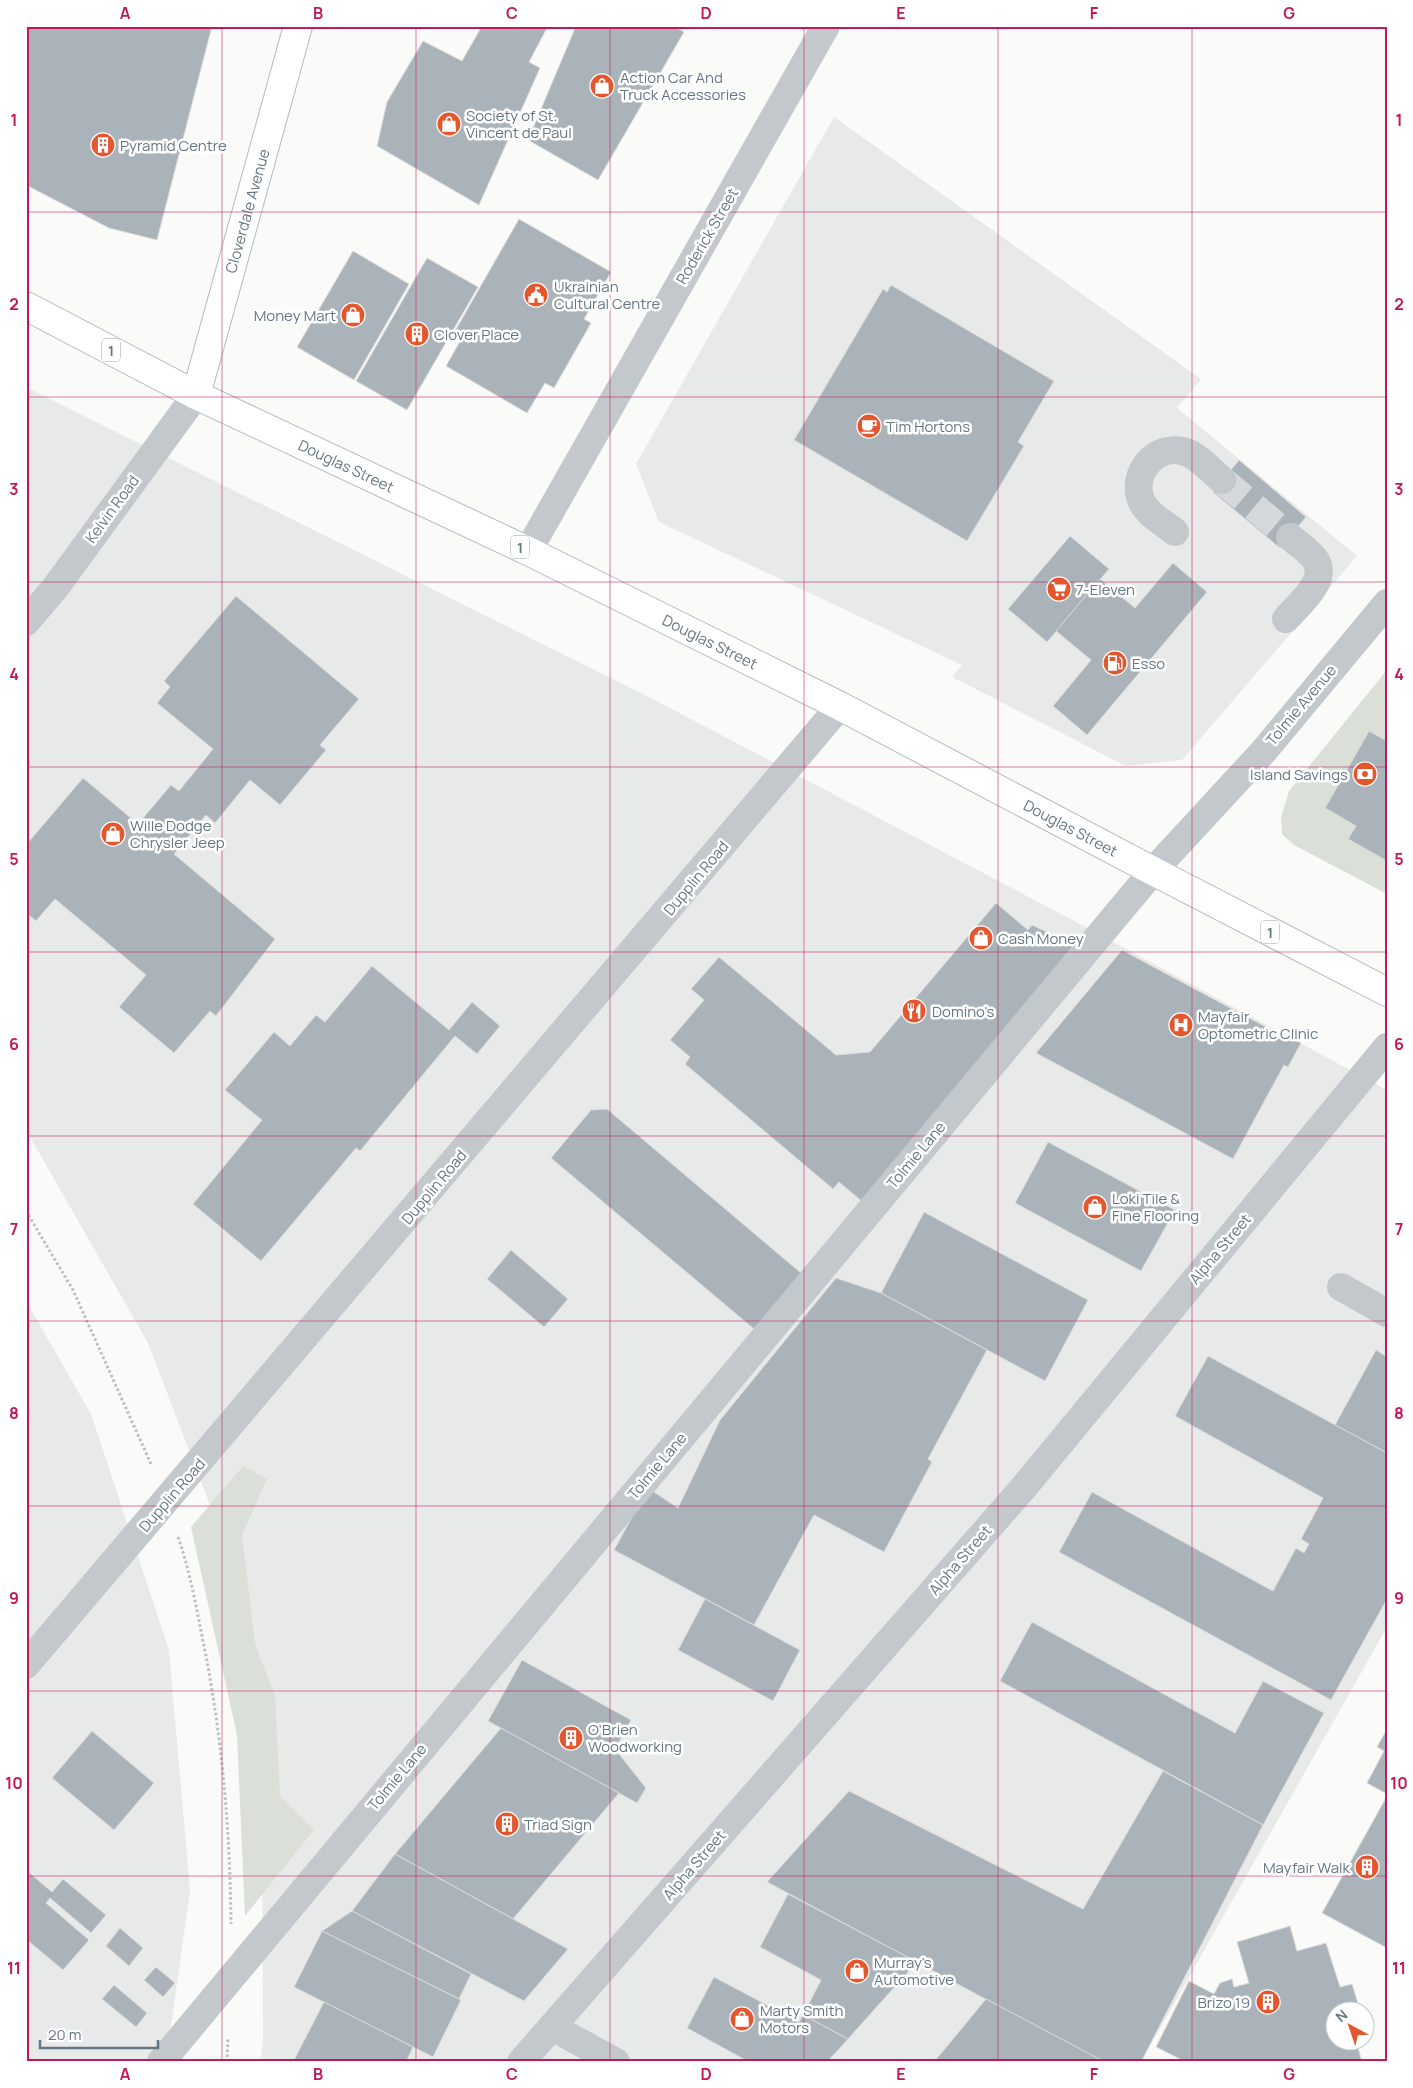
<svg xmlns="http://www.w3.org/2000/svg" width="1413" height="2088" viewBox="0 0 1413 2088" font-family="Manrope,sans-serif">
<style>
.built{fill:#e8e9e9}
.green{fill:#dadfd7}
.building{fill:#aab3b9;stroke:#dcdcda}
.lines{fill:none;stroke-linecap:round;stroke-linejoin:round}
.minor-tunnel{stroke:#d5d9db;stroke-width:28;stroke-dasharray:28 14;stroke-linecap:butt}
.major-casing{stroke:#b5babe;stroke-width:30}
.highway-casing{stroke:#b4b9bd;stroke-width:30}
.path{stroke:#bbbfc2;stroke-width:3;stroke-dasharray:2.5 2.5;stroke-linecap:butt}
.minor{stroke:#c3c8cc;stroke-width:28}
.major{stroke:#fff;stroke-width:28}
.highway{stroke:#fff;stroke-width:28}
.grid{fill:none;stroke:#c2185b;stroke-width:1;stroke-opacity:0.55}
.labels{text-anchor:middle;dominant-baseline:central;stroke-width:5;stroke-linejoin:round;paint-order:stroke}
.shield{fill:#fff;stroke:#939fa8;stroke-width:1}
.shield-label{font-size:14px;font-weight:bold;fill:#657683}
.poi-label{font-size:15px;fill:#657683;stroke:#fff;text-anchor:start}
.street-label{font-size:15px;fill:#657683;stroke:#fff}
.neatline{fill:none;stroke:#c2185b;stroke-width:2}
.grid-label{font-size:16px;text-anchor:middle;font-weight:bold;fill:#c2185b}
</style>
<rect width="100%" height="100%" fill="#fafaf8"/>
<!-- built -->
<g class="built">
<path d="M834,117L1201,379L1177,408L1357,556L1182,760L1126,766L952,677L962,665L659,522L636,464Z"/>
<path d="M26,387L647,696L1080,924L1387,1090V1627L1141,2062H260L263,2042L262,1763L231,1560L148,1343L26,1130Z"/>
<path d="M26,1301L91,1414L169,1650L190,1891L166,2062H26Z"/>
</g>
<!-- green -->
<g class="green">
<path d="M1387,670V741L1369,731L1325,808L1356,826L1348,839L1387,861V894L1294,845L1282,834L1281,817L1289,791Z"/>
<path d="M243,1466L267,1479L242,1535L255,1644L275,1696L280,1796L314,1830L245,1916L237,1735L191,1527Z"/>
</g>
<!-- building -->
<g class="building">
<path d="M26,26H212L157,240L109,228L26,185Z"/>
<path d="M482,26H548L529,62L540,68L479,205L377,146L387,102L423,41L462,61Z"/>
<path d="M576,26H674L684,32L598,180L528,140Z"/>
<path d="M519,219L611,272L584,319L591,323L554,388L545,383L527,413L446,366L463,336L455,331Z"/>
<path d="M353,251L409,284L354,380L297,347Z"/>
<path d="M427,258L478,287L407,410L356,381Z"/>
<path d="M891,285L1054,381L1018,442L1024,446L967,541L794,440L883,289L887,292Z"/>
<path d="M1239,460L1306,517L1280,548L1213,492Z"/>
<path d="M1070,536L1109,569L1047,642L1008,609Z"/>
<path d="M1173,563L1207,592L1087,735L1053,706L1091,660L1056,631L1100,579L1135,608Z"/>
<path d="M236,596L359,699L320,745L326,750L280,805L250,780L215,823L206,815L174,854L275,939L216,1016L210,1011L174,1053L119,1007L146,975L55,899L36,921L26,913V845L83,778L138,824L171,785L179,791L213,749L157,703L170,687L164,681Z"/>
<path d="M1369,731L1387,741V861L1348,839L1356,826L1325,808Z"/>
<path d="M996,903L1028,930L1032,925L1078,947L864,1203L839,1182L833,1189L685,1064L690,1057L670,1040L704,1000L691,989L719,957L836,1055L870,1052Z"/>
<path d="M1122,950L1292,1041L1293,1039L1301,1043L1288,1067L1284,1065L1233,1159L1036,1053Z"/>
<path d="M372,966L449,1030L472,1002L500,1026L477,1054L455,1036L360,1151L356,1148L261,1261L193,1204L262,1120L225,1090L274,1032L290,1046L316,1015L325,1022Z"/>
<path d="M607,1109L801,1273L754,1329L551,1158L591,1110Z"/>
<path d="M1048,1142L1175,1210L1141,1271L1015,1203Z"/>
<path d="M924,1212L1088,1300L1045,1381L881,1293Z"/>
<path d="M511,1250L568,1299L544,1327L487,1279Z"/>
<path d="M836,1278L881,1293L987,1350L928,1459L932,1462L884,1552L814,1515L754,1625L614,1550L648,1488L678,1508L720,1420Z"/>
<path d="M1376,1350L1387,1357V1453L1335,1425Z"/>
<path d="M1208,1356L1387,1453V1599L1331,1700L1059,1552L1092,1492L1273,1591L1296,1548L1304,1553L1309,1544L1301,1539L1323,1498L1175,1416Z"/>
<path d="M705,1599L800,1650L773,1701L678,1650Z"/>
<path d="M1032,1622L1235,1733L1263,1681L1324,1713L1263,1825L1000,1681Z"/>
<path d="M522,1660L631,1720L615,1749L646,1788L637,1803L488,1721Z"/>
<path d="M501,1728L619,1793L513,1919L395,1854Z"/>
<path d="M1387,1729V1794L1367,1783L1384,1751L1377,1747Z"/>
<path d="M92,1731L154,1783L114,1830L52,1778Z"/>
<path d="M1163,1771L1263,1825L1141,2062H1103L767,1882L849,1791L1083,1909Z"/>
<path d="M1387,1796V1948L1322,1913Z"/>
<path d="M395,1854L513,1919L568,1949L524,2001L352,1911Z"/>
<path d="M26,1870L52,1892L63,1879L106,1915L91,1933L50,1898L46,1903L89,1940L63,1970L26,1939Z"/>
<path d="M788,1894L917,1962L848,2039L803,2015L821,1980L760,1947Z"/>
<path d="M352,1911L471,1974L459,1999L322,1931Z"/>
<path d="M1290,1926L1297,1951L1326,1943L1340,1987L1352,1984L1360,2010H1336V2040H1356L1362,2062H1179L1180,2059L1156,2047L1189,1981L1214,1994L1220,1983L1232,1979L1234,1987L1249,1983L1237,1942Z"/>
<path d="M120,1928L143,1948L129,1966L106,1946Z"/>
<path d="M322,1931L461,2000L433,2057L294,1987Z"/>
<path d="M156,1967L175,1983L163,1997L144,1980Z"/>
<path d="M714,1977L799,2022L803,2015L848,2039L827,2062H749L687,2028Z"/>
<path d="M114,1985L147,2013L136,2027L102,1999Z"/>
<path d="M986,1999L1103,2061L934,2062Z"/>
<path d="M324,2002L413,2047L406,2062H293Z"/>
</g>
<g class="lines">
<!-- minor-tunnel -->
<path class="minor-tunnel" d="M1222,480L1290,537"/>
<defs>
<g id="major">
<path id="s1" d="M196,395L298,26"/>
<path d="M1153,871L1387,992"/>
</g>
<g id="highway">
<path id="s2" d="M26,306L196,395L528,551L840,706L1153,871"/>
</g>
</defs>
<!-- major casing -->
<use href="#major" class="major-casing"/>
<!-- highway casing -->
<use href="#highway" class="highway-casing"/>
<!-- path -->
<g class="path">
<path d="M26,1211L73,1290L151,1464"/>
<path d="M178,1537C190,1571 196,1606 203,1641C222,1734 230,1829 231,1924"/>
<path d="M227,2062L228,2037"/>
</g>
<!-- minor -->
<g class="minor">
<path d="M1175,532C1163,522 1144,513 1140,497C1133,472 1155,445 1182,451C1197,454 1210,470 1222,480"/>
<path d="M528,551L826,26"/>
<path d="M1286,619C1298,605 1328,581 1316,561C1311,552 1298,544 1290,537"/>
<path d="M26,622L55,588L196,395"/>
<path d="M1341,1287L1387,1313"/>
<path d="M26,1665L840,706"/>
<path d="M552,2027L616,2062"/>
<path d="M161,2062L1153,871L1263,752L1387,603"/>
<path d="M521,2062L1024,1487L1387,1047"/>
</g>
<!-- major -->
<use href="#major" class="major"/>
<!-- highway -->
<use href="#highway" class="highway"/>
</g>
<!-- grid -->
<path class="grid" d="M222,26V2062M416,26V2062M610,26V2062M804,26V2062M998,26V2062M1192,26V2062M26,212H1387M26,397H1387M26,582H1387M26,767H1387M26,952H1387M26,1136H1387M26,1321H1387M26,1506H1387M26,1691H1387M26,1876H1387"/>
<!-- icons -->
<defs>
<symbol id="shop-disc" viewBox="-11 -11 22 22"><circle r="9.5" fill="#e4572e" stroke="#fff"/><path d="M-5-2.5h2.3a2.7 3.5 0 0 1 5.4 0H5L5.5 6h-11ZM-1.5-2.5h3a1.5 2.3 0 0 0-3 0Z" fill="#fff"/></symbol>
<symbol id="building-disc" viewBox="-11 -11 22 22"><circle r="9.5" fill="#e4572e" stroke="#fff"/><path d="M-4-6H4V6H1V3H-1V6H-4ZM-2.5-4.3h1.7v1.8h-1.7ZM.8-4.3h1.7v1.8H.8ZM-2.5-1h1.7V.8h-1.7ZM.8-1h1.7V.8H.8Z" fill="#fff"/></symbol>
<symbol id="civic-disc" viewBox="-11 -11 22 22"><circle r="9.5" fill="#e4572e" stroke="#fff"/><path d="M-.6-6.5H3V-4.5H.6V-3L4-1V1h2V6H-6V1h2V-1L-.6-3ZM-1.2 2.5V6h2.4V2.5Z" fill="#fff"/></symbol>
<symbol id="cafe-disc" viewBox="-11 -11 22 22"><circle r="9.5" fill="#e4572e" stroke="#fff"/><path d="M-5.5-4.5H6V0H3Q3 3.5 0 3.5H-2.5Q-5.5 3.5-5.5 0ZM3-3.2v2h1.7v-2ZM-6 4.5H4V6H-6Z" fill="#fff"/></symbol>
<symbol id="supermarket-disc" viewBox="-11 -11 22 22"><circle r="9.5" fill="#e4572e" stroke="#fff"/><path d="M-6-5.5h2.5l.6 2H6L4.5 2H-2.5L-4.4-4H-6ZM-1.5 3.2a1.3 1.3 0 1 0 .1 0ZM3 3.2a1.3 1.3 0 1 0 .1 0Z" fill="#fff"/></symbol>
<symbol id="fuel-disc" viewBox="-11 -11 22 22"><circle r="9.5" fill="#e4572e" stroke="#fff"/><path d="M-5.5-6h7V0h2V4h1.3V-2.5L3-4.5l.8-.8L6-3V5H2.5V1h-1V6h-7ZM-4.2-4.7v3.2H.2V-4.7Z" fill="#fff"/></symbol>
<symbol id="bank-disc" viewBox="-11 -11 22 22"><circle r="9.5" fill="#e4572e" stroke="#fff"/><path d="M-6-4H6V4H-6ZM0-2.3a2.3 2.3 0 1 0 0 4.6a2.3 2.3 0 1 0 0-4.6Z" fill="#fff"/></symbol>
<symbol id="restaurant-disc" viewBox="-11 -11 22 22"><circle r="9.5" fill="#e4572e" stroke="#fff"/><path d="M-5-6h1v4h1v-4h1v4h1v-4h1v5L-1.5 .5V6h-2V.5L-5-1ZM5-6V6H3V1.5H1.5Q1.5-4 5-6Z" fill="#fff"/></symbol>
<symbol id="hospital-disc" viewBox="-11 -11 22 22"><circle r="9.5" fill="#e4572e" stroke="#fff"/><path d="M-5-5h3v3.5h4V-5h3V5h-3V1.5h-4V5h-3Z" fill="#fff"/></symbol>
</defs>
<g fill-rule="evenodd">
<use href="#shop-disc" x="588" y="72" width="28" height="28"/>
<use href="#shop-disc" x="435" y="110" width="28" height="28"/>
<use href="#building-disc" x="89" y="131" width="28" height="28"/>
<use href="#civic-disc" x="522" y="281" width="28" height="28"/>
<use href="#shop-disc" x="339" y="301" width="28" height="28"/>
<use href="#building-disc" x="403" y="320" width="28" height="28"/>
<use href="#cafe-disc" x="855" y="412" width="28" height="28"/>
<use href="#supermarket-disc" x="1045" y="575" width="28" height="28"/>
<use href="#fuel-disc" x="1101" y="649" width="28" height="28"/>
<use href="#bank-disc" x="1351" y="760" width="28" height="28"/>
<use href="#shop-disc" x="99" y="820" width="28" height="28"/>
<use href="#shop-disc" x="967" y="924" width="28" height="28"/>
<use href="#restaurant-disc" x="900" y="997" width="28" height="28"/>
<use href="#hospital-disc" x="1167" y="1011" width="28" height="28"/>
<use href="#shop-disc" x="1081" y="1193" width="28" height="28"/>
<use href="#building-disc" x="557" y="1724" width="28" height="28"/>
<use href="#building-disc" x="493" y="1810" width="28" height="28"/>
<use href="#building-disc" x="1353" y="1853" width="28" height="28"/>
<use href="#shop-disc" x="843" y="1957" width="28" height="28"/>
<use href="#building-disc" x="1254" y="1988" width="28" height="28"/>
<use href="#shop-disc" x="728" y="2005" width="28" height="28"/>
</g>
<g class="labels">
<!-- shield labels -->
<g class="shield">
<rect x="102" y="338.5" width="18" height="23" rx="4"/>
<rect x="511" y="535.5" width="18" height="23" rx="4"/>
<rect x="1261" y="920.5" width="18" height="23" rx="4"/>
</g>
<g class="shield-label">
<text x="111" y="350">1</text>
<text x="520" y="547">1</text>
<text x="1270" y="932">1</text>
</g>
<!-- poi labels -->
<g class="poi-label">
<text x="620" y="77">Action Car And<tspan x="620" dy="17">Truck Accessories</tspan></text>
<text x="466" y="115">Society of St.<tspan x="466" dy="17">Vincent de Paul</tspan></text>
<text x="120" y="145">Pyramid Centre</text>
<text x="554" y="286">Ukrainian<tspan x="554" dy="17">Cultural Centre</tspan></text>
<text x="336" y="315" text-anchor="end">Money Mart</text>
<text x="434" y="334">Clover Place</text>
<text x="886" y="426">Tim Hortons</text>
<text x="1076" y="589">7-Eleven</text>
<text x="1132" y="663">Esso</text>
<text x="1348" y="774" text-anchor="end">Island Savings</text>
<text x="130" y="825">Wille Dodge<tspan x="130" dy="17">Chrysler Jeep</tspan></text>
<text x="998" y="938">Cash Money</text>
<text x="932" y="1011">Domino's</text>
<text x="1198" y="1016">Mayfair<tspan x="1198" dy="17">Optometric Clinic</tspan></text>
<text x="1112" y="1198">Loki Tile &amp;<tspan x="1112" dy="17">Fine Flooring</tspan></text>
<text x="588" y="1729">O'Brien<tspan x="588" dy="17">Woodworking</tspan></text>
<text x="524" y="1824">Triad Sign</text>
<text x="1350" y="1867" text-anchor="end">Mayfair Walk</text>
<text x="874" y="1962">Murray's<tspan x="874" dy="17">Automotive</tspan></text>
<text x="1250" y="2002" text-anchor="end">Brizo 19</text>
<text x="760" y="2010">Marty Smith<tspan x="760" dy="17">Motors</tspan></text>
</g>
<!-- street labels -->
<g class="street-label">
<text stroke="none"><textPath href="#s1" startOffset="191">Cloverdale Avenue</textPath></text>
<text transform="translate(707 236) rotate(-60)">Roderick Street</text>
<text stroke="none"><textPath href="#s2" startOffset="358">Douglas Street</textPath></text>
<text transform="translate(112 509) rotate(-54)">Kelvin Road</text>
<text stroke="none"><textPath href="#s2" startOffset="762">Douglas Street</textPath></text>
<text transform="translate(1301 705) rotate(-50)">Tolmie Avenue</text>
<text stroke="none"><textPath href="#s2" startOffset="1168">Douglas Street</textPath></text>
<text transform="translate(696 878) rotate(-50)">Dupplin Road</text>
<text transform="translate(916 1155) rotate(-50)">Tolmie Lane</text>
<text transform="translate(434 1187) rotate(-50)">Dupplin Road</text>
<text transform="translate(1220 1249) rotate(-50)">Alpha Street</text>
<text transform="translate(657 1466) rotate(-50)">Tolmie Lane</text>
<text transform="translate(172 1495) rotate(-49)">Dupplin Road</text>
<text transform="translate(960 1560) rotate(-49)">Alpha Street</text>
<text transform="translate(397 1777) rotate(-50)">Tolmie Lane</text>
<text transform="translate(694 1865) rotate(-49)">Alpha Street</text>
</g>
</g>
<!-- border -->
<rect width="1413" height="2088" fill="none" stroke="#ffffff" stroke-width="55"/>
<!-- north arrow -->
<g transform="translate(1350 2026) rotate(320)"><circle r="24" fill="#ffffff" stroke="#c1c8cd"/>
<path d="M0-4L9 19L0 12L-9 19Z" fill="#e4572e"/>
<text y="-8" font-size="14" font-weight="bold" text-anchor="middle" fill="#657683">N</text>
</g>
<!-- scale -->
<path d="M40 2040v8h118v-8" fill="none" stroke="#657683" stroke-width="2.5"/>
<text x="48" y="2040" font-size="15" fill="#657683" stroke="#ffffff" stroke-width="4" paint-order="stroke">20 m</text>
<rect x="28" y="28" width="1358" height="2032" class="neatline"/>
<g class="grid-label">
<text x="125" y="19">A</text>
<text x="318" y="19">B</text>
<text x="512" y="19">C</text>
<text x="706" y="19">D</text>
<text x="901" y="19">E</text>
<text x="1094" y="19">F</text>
<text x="1289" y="19">G</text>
<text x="14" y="126">1</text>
<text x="1399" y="126">1</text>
<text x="14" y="310">2</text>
<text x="1399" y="310">2</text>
<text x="14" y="495">3</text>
<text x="1399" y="495">3</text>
<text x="14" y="680">4</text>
<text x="1399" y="680">4</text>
<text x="14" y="865">5</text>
<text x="1399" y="865">5</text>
<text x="14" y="1050">6</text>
<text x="1399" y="1050">6</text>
<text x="14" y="1235">7</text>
<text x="1399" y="1235">7</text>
<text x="14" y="1419">8</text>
<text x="1399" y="1419">8</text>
<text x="14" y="1604">9</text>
<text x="1399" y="1604">9</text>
<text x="14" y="1789">10</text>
<text x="1399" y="1789">10</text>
<text x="14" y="1974">11</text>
<text x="1399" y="1974">11</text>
<text x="125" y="2080">A</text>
<text x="318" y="2080">B</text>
<text x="512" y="2080">C</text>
<text x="706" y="2080">D</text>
<text x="901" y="2080">E</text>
<text x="1094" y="2080">F</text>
<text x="1289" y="2080">G</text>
</g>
</svg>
